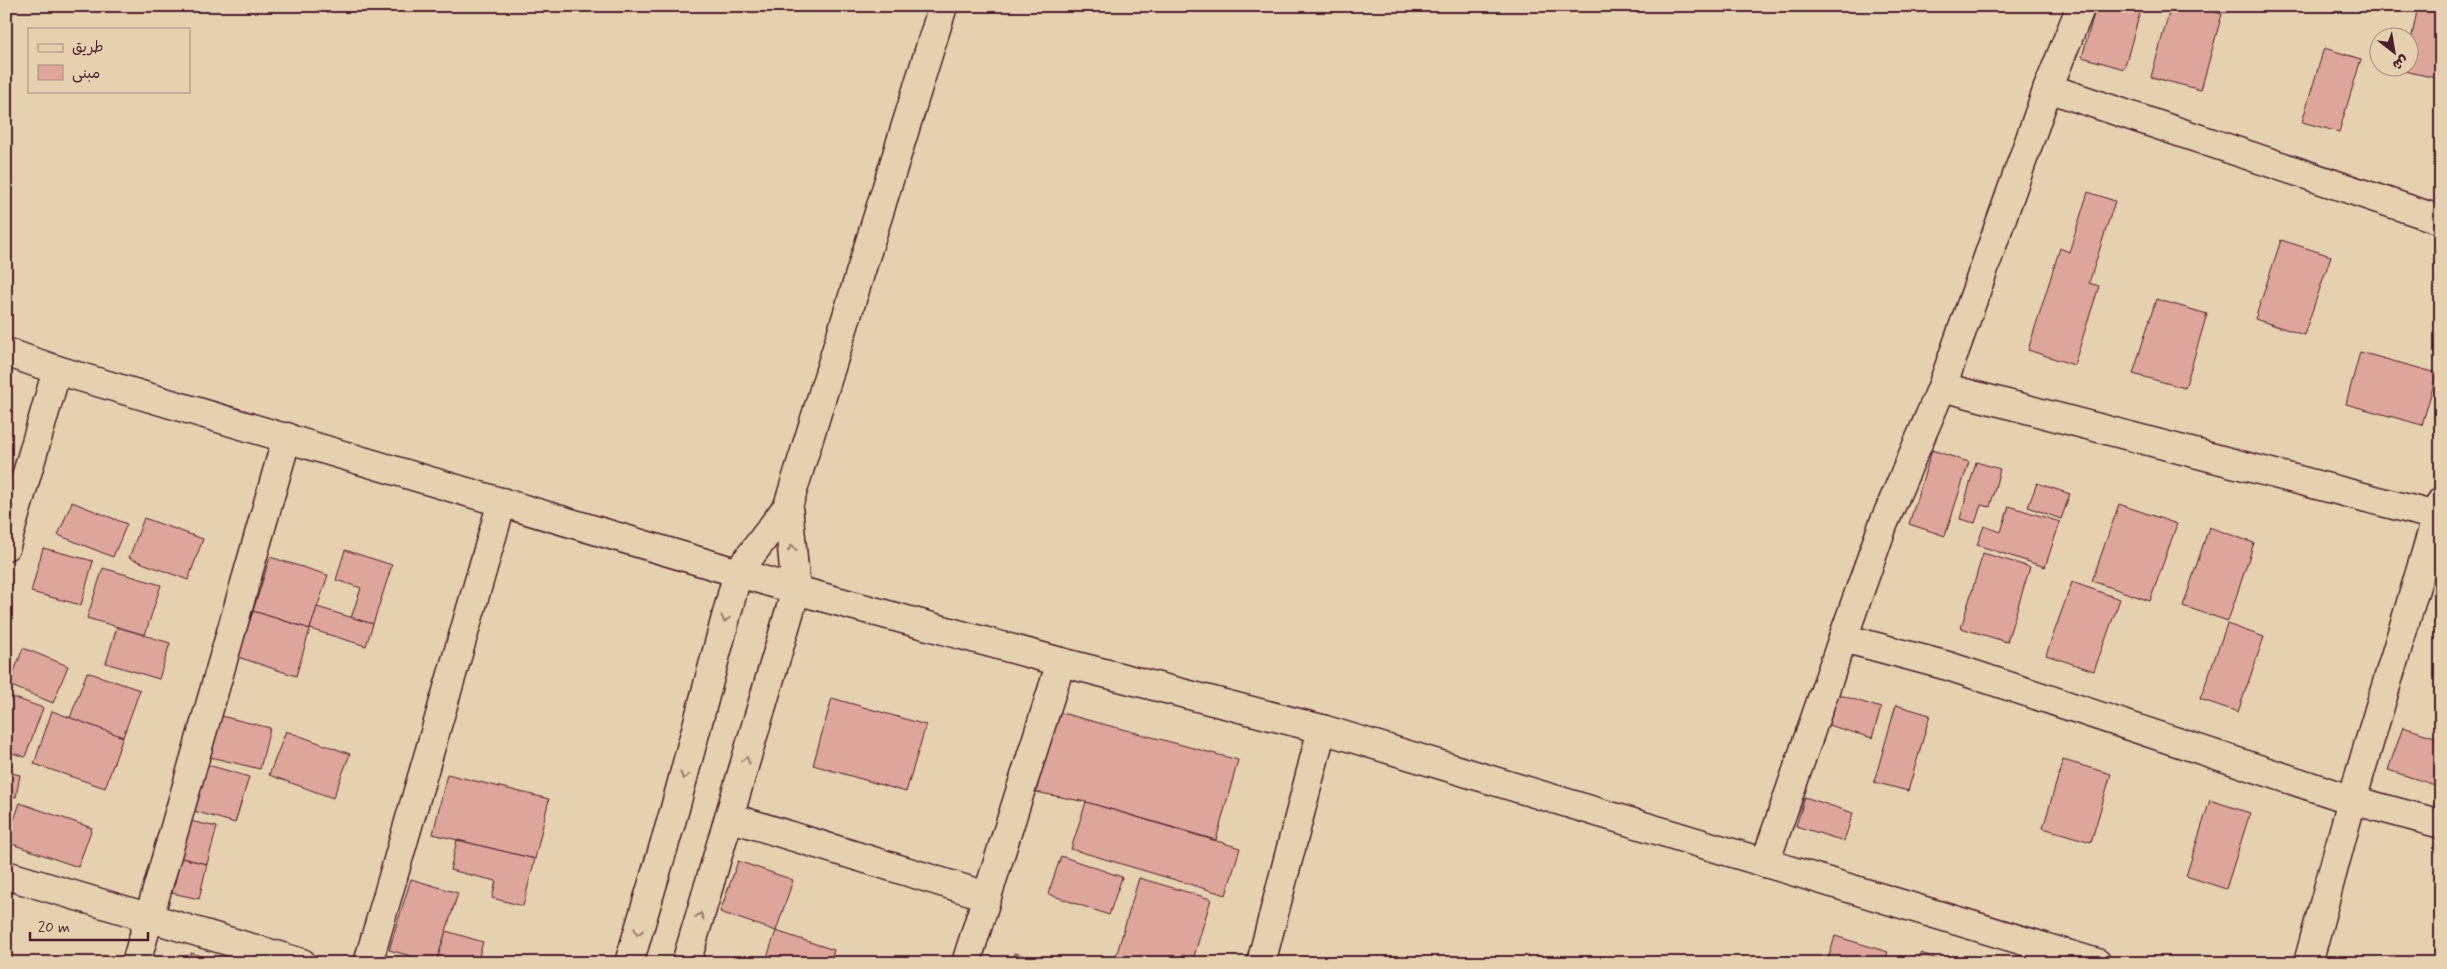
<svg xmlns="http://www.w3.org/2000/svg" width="2447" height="969" viewBox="0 0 2447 969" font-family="Mynerve,'Playpen Sans Arabic',sans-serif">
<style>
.building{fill:#dea59b;stroke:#4a1f2b}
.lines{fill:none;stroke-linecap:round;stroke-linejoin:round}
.minor-casing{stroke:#4a1f2b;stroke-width:31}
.major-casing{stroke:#4a1f2b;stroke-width:31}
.minor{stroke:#e5d1b0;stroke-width:28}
.major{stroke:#e5d1b0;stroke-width:28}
.oneway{stroke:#98786e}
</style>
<rect width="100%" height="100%" fill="#e5d1b0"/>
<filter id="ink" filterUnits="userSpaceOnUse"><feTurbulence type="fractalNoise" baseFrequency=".02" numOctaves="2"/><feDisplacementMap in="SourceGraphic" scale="10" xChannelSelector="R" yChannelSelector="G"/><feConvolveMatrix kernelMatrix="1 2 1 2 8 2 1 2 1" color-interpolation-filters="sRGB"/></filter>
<g filter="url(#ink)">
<!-- building -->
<g class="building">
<path d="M2096,6H2142L2124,69L2082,57Z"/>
<path d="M2171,6H2192L2222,14L2201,90L2151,77Z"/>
<path d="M2418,6H2441V79L2404,71L2405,68H2410V46Z"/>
<path d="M2324,48L2361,59L2339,132L2302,122Z"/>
<path d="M2088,192L2115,201L2089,283L2099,286L2074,365L2028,350L2060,248L2069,252Z"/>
<path d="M2281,240L2331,256L2304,335L2255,319Z"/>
<path d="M2156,299L2207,314L2185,388L2133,374Z"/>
<path d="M2360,352L2437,373L2422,425L2346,404Z"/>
<path d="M1932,450L1969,462L1945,536L1909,524Z"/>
<path d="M1976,462L2000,469L1990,507L1981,505L1975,523L1960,519Z"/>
<path d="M2037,483L2070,494L2061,519L2028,507Z"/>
<path d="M72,502L127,524L113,557L58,535Z"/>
<path d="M2119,504L2177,524L2150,601L2092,581Z"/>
<path d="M2009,506L2060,522L2045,567L1977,545L1984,526L2001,532Z"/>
<path d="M144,518L203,539L188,580L129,558Z"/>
<path d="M2209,527L2254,543L2228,621L2183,606Z"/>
<path d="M43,548L93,561L81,605L31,592Z"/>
<path d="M345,550L392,565L373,624L351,618L361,588L336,580Z"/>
<path d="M1983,553L2030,567L2007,642L1961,628Z"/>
<path d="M270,557L328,575L310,629L253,611Z"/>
<path d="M103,568L161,585L145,635L87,618Z"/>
<path d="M2072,582L2120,599L2094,671L2046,655Z"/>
<path d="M317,607L373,624L366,646L310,629Z"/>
<path d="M253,611L310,629L296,676L238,657Z"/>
<path d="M2227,624L2264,637L2238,712L2200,699Z"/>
<path d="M117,627L170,643L159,679L106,663Z"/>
<path d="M23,648L68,666L53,703L9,685Z"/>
<path d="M87,672L140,690L123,737L70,718Z"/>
<path d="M1837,694L1881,708L1872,738L1828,725Z"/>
<path d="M7,695L43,708L25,757L6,751Z"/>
<path d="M832,698L926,725L906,792L813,765Z"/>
<path d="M1896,705L1930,715L1908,791L1874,782Z"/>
<path d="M52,711L123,737L105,788L34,764Z"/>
<path d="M1058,712L1238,760L1216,840L1086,802L1036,792Z"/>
<path d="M221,716L270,728L260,769L210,757Z"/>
<path d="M2403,727L2441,739V787L2388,770Z"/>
<path d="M286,731L350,754L333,798L269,775Z"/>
<path d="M2063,760L2111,774L2091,842L2043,828Z"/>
<path d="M205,764L249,777L235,823L191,810Z"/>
<path d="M11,773L20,775L16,797L7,795Z"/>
<path d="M447,774L549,799L535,859L433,834Z"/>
<path d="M1805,797L1853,813L1844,841L1796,826Z"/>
<path d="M2210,800L2250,813L2226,889L2186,876Z"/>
<path d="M1086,802L1240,848L1226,895L1071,849Z"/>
<path d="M20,803L92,828L78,867L6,842Z"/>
<path d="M190,821L217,827L207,864L181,858Z"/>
<path d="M457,840L535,859L523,906L492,898L496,881L450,870Z"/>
<path d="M1061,856L1122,877L1109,915L1048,894Z"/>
<path d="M181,858L207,864L199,899L172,893Z"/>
<path d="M738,861L793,880L776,931L720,912Z"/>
<path d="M1139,878L1211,899L1192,963H1114Z"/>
<path d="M411,879L458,893L436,963L389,950Z"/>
<path d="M446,931L483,942L477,963H436Z"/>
<path d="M776,931L834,950L830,963H765Z"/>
<path d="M1835,936L1888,952L1884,963H1827Z"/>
<path d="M191,953L223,963H188Z"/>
<path d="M1014,953L1054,963H1012Z"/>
<path d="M1921,953L1947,963H1917Z"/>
</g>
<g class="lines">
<defs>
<g id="minor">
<path d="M2081,6L2048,88L1942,387L1883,525L1843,638L1948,666L2352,800L2441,824"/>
<path d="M2048,88L2441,220"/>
<path d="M6,352L57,370L796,590L1061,662L1322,729L1261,963"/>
<path d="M1942,387L2436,516"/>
<path d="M6,546L57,370"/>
<path d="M1322,729L2097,963"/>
<path d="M729,817L987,896"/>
<path d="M1765,863L1843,638"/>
<path d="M6,875L302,963"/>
<path d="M136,963L287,437"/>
<path d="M368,963L502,502"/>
<path d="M966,963L1061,662"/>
<path d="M2308,963L2352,800L2441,502"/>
</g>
<g id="major">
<path d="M629,963L674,812L738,572L788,506L943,6"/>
<path d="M686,963L796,590L788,506"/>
</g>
</defs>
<!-- minor casing -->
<use href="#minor" class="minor-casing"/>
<!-- major casing -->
<use href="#major" class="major-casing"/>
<!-- minor -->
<use href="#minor" class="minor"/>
<!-- major -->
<use href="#major" class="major"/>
</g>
<!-- one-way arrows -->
<defs><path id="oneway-chevron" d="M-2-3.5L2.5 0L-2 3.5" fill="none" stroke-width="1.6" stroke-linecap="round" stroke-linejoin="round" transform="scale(1.25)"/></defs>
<g class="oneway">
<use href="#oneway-chevron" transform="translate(792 548) rotate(-95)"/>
<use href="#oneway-chevron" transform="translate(725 619) rotate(105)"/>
<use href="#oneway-chevron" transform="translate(746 760) rotate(-74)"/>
<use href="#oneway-chevron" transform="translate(684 776) rotate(105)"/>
<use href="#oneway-chevron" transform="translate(700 916) rotate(-74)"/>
<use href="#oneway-chevron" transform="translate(638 932) rotate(107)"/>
</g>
</g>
<!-- margin -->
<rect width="2447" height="969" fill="none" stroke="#e5d1b0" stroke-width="25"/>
<rect x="12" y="12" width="2422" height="944" fill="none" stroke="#4a1f2b" stroke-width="2" filter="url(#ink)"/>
<!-- legend -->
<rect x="28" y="28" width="162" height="65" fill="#e5d1b0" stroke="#a78a7b"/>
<rect x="38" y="44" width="25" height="8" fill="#e5d1b0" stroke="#a78a7b"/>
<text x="72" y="52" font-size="15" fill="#4a1f2b">طريق</text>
<rect x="38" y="65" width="25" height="15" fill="#dea59b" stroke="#a78a7b"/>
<text x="72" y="78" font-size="15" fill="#4a1f2b">مبنى</text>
<!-- north arrow -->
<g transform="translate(2394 52) rotate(149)"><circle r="24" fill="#e5d1b0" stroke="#a78a7b"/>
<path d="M0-4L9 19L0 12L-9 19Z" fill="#4a1f2b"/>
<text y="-8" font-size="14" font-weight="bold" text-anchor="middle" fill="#4a1f2b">ش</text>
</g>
<!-- scale -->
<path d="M30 932v8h118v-8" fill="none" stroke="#4a1f2b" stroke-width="2.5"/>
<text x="38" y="932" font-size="15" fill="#4a1f2b" stroke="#e5d1b0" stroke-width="4" paint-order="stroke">20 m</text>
</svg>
